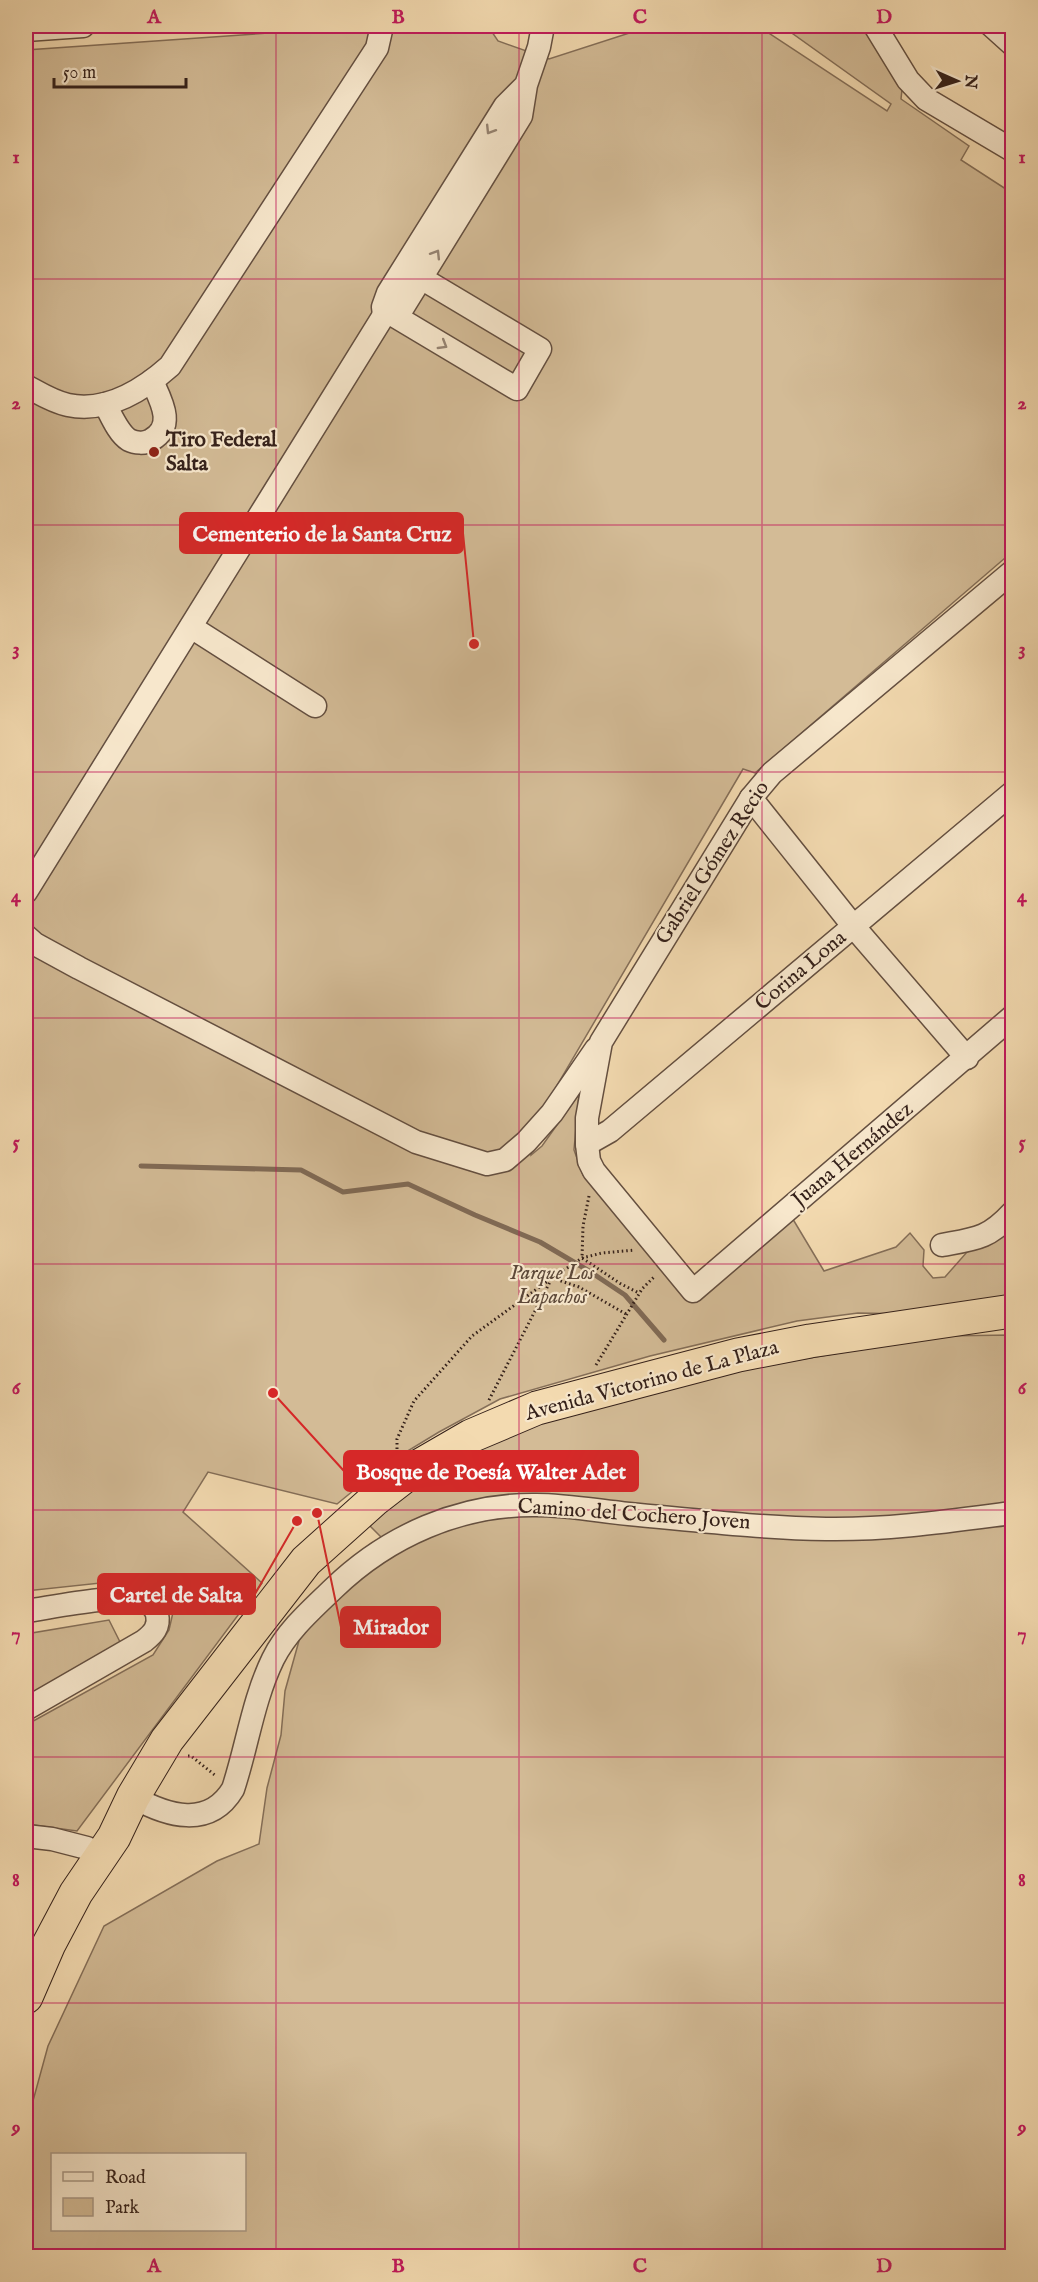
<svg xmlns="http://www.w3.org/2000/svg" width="1038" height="2282" viewBox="0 0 1038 2282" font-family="'IM FELL English',serif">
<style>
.green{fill:#d3bb96;stroke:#846e58;stroke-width:1.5;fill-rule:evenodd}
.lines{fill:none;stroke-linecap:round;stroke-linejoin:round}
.stream{stroke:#806a55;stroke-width:5}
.minor-casing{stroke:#644f40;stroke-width:25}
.highway-casing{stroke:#35211a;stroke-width:35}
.path{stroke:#35211a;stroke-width:3;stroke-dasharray:1.5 3;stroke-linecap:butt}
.minor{stroke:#f7e7cc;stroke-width:22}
.highway{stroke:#f3dab0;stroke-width:33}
.oneway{stroke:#968473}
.grid{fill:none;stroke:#c2185b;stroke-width:1.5;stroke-opacity:0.55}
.poi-dot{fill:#8f2418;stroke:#f7e7cc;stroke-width:2}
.labels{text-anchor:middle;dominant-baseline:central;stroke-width:4.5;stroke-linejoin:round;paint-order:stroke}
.poi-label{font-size:21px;font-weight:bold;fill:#35211a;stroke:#f7e7cc;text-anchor:start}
.street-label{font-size:21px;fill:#35211a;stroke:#f7e7cc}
.park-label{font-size:21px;font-style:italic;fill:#5c4839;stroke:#f7e7cc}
.leader{fill:none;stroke:#d62828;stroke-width:2}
.callout-dot{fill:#d62828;stroke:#f7e7cc;stroke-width:2}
.callout{fill:#d62828;stroke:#d62828;stroke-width:2}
.callout-label{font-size:22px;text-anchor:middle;font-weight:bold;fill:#fff}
.neatline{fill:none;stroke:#c2185b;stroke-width:2}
.grid-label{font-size:20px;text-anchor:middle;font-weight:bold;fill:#c2185b}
</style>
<rect width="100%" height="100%" fill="#f3dab0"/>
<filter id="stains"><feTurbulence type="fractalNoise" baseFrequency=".00333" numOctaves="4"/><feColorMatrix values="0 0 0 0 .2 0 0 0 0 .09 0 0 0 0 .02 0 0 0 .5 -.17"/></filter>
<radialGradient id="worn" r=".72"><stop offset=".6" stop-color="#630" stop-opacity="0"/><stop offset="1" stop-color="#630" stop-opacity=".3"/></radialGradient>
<!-- green -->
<g class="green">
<path d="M370,26H488L498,41L549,59L651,26H758L887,111L891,104L782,26H869L903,80L901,99L969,146L961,160L1012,193V552L755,773L743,769L532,1128L531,1155L542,1146L579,1094L574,1150L583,1175L693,1297L791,1216L824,1271L896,1247L910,1233L924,1250L923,1266L933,1278L945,1277L967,1252L999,1237L1012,1224V1304L911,1314L858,1313L797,1321L650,1356L500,1399L439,1432L386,1464L337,1504L208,1472L183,1512L262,1583L77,1831L26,1824V1725L153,1655L169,1630L174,1608L163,1587L138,1579L26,1591V50Z"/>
<path d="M1012,1335V2256H26V2150L28,2119L48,2046L104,1926L217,1861L259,1844L267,1788L281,1735L285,1691L302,1630L386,1542L366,1522L418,1485L508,1433L684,1379L940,1336ZM52,2154H244V2230H52Z"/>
<path d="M109,1620L122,1646L26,1699V1634Z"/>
</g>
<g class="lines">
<!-- stream -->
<path class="stream" d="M141,1166L301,1170L343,1192L408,1184L475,1215L540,1242L589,1271L625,1295L664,1340"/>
<defs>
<g id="minor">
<path d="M875,26L908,80L926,99L1012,150"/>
<path d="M992,26L1012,44"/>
<path d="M26,30L83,26"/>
<path d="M526,85L505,106L388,293L383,307L384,315H393L402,309L521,116L526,85L539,47L543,26"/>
<path d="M393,315L517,389L540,349L421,278"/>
<path d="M26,386C39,393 53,402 68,405C106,413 143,390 170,366L377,48L382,26"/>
<path d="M105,404C111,415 118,433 129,440C135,443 145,444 151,440C176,426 161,401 152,381"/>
<path d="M1012,572L772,773L751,798L601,1042L587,1118V1144L589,1161L594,1171L693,1291L1012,1017"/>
<path d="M191,627L315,706"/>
<path d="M751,798L854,927L967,1058"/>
<path d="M26,892L384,315"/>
<path d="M26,936L35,944L79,968L416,1142L487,1164L505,1160L526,1142L552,1113L596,1049"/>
<path d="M587,1144L610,1131L1012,793"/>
<path d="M942,1245C975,1239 988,1239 1012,1213"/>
<path d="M26,1611C54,1607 115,1594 141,1600C148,1602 155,1607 157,1614C160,1627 153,1634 144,1641L26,1709"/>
<path d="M133,1797C167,1816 209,1829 233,1789C247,1747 253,1700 273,1659C287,1631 311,1610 334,1588C388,1536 460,1504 536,1505C567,1505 599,1511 629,1514C694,1520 760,1528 826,1529C889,1530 950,1521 1012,1513"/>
<path d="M26,1836L52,1839L87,1848"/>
</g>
<path id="highway" d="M26,1997L49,1944L76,1893L114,1837L133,1797L167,1740L306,1561L374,1500L414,1469L471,1436L537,1408L639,1381L738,1355L810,1341L1012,1311"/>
</defs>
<!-- minor casing -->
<use href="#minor" class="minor-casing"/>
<!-- highway casing -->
<use href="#highway" class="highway-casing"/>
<!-- path -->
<g class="path">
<path d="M589,1196L583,1226L582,1258L621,1284L639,1293"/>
<path d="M552,1278L582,1258L602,1253L635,1250"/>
<path d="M552,1278L579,1287L626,1314"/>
<path d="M596,1365L642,1289L655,1276"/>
<path d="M397,1449V1439L414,1401L472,1336L552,1278L488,1402"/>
<path d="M188,1756H191L216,1776"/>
</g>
<!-- minor -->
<use href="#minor" class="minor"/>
<!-- highway -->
<use href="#highway" class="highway"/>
</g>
<!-- one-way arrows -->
<defs><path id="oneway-chevron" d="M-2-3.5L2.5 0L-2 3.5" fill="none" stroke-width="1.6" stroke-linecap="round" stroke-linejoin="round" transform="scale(1.5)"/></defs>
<g class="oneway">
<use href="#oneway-chevron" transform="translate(490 130) rotate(122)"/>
<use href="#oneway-chevron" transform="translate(436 254) rotate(-58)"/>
<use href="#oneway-chevron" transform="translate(443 345) rotate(31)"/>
</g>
<!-- grid -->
<path class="grid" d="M276,26V2256M519,26V2256M762,26V2256M26,279H1012M26,525H1012M26,772H1012M26,1018H1012M26,1264H1012M26,1510H1012M26,1757H1012M26,2003H1012"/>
<!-- markers -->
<circle class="poi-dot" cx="154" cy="452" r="6"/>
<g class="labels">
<!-- poi labels -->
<g class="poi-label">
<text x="166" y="440">Tiro Federal<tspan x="166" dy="24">Salta</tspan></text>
</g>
<!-- street labels -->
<g class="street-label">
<text transform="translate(713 863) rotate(-57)">Gabriel Gómez Recio</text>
<text transform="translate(801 971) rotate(-40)">Corina Lona</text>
<text transform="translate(853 1155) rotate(-40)">Juana Hernández</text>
<text transform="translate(652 1381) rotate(-15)">Avenida Victorino de La Plaza</text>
<text transform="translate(634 1515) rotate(4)">Camino del Cochero Joven</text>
</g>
<!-- park labels -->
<g class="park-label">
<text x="552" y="1273">Parque Los<tspan x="552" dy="24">Lapachos</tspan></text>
</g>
</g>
<!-- callouts -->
<path class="leader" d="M474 644L463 533M273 1393L344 1471M297 1521L255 1594M317 1513L341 1627"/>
<g class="callout-dot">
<circle cx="474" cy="644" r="6"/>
<circle cx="273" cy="1393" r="6"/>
<circle cx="297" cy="1521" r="6"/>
<circle cx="317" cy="1513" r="6"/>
</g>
<g class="callout">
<rect x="180" y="513" width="283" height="40" rx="6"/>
<rect x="344" y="1451" width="294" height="40" rx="6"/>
<rect x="98" y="1574" width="157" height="40" rx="6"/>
<rect x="341" y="1607" width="99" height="40" rx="6"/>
</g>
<g class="callout-label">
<text x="322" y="541">Cementerio de la Santa Cruz</text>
<text x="491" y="1479">Bosque de Poesía Walter Adet</text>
<text x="176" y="1602">Cartel de Salta</text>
<text x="391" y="1634">Mirador</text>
</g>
<!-- margin -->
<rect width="1038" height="2282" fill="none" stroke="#f3dab0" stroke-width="66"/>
<!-- legend -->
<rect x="51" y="2153" width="195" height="78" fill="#f7e7cc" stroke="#a99885" stroke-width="1.5"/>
<rect x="63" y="2172" width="30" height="9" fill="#f7e7cc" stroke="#a99885" stroke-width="1.5"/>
<text x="105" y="2183" font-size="18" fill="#35211a">Road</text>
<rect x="63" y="2198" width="30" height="18" fill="#d3bb96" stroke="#a99885" stroke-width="1.5"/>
<text x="105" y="2213" font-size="18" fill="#35211a">Park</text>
<!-- north arrow -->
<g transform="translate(957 81) rotate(93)" stroke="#f7e7cc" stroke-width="4.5" paint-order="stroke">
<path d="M0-4.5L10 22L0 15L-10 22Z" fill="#35211a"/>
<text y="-9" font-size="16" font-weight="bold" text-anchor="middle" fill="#35211a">N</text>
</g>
<!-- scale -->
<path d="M54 78v9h132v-9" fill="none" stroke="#35211a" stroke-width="3"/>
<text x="63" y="78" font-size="18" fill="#35211a" stroke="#f7e7cc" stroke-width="4.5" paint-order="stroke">50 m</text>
<rect x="33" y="33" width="972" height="2216" class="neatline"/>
<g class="grid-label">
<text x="154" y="23">A</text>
<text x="398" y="23">B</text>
<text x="640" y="23">C</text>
<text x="884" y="23">D</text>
<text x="16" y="163">1</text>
<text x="1022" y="163">1</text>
<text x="16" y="409">2</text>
<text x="1022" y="409">2</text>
<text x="16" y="655">3</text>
<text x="1022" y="655">3</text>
<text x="16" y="902">4</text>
<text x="1022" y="902">4</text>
<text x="16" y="1148">5</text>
<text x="1022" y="1148">5</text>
<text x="16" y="1394">6</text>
<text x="1022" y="1394">6</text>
<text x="16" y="1640">7</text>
<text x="1022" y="1640">7</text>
<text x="16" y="1886">8</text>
<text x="1022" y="1886">8</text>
<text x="16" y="2133">9</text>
<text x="1022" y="2133">9</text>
<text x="154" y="2272">A</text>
<text x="398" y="2272">B</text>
<text x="640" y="2272">C</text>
<text x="884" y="2272">D</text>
</g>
<rect width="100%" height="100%" filter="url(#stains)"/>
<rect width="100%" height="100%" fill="url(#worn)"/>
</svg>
